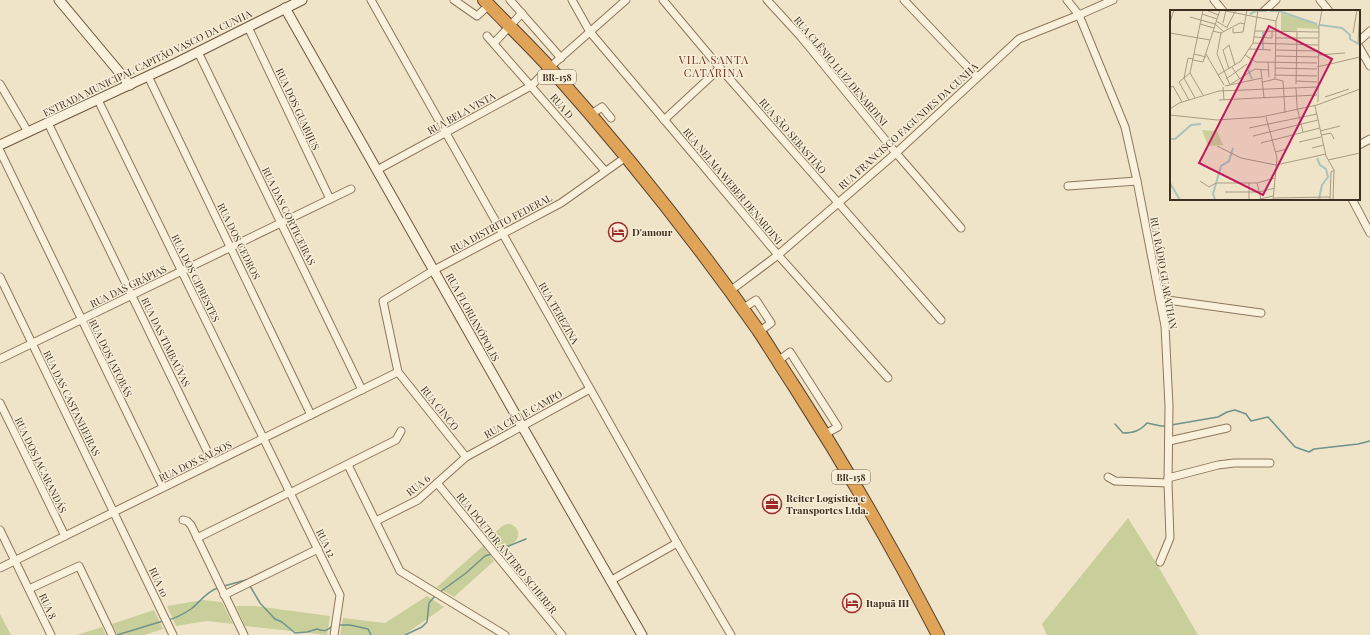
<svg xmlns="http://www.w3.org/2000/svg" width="1370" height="635" viewBox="0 0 1370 635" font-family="'Playfair Display',serif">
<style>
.green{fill:#c9cf9b}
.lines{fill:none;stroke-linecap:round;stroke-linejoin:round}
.stream{stroke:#6f938a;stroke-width:1.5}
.street-casing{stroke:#8d765c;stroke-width:9}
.secondary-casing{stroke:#6f573f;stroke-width:11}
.highway-casing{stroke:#5b4430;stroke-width:14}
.street{stroke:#faf1dc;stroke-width:7}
.secondary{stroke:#faf1dc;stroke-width:9}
.highway{stroke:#e0a458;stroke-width:12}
.labels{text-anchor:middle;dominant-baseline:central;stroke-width:3;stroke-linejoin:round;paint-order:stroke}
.shield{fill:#f7eed8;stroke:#756857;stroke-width:1}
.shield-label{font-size:9px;font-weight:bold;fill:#3d2e20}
.street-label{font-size:10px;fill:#3d2e20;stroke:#f7eed8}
.poi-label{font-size:10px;font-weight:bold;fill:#3d2e20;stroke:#f7eed8;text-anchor:start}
.neighbourhood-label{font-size:11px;letter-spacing:1px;fill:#6b2e1e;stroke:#f7eed8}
.inset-river{fill:none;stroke:#a9c4bc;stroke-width:2}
.inset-road{fill:none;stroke:#a89b85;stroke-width:1}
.view{fill:#c2185b;fill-opacity:0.15;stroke:#c2185b;stroke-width:2}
.inset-edge{fill:none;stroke:#3d2e20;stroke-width:2}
</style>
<rect width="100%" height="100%" fill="#f0e4c8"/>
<!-- green -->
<g class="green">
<path d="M1128,518L1158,566L1198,635H1047L1042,624Z"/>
<path d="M507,524C510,524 514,525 516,528C524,538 509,547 503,553L490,537L502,526Z"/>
<path d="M483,546L494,561L454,597L437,587Z"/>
<path d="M427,596L444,607L404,635H340L343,618L385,623Z"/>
<path d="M203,600L222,602L233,624L207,621L176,626L167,606Z"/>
<path d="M236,606H255L330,616L327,635L245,626Z"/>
<path d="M154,610L163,629L144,635H118L112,624Z"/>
<path d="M0,614L11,635H0Z"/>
<path d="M102,627L106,635H77Z"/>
</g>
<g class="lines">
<!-- stream -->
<g class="stream">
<path d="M1115,424L1123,433C1133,433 1140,431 1147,423L1161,426H1165"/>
<path d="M1171,425L1218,417L1227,412L1235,410L1246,414L1251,421L1268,417L1295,447L1309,452L1314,449L1358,444L1370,441"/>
<path d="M496,551L526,539"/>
<path d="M224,586L246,580L247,581"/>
<path d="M250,586L260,603L275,619L282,622L295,633L307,632L317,629C325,632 327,631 333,625"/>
<path d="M440,592L466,573L485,556L491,554"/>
<path d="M168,620C176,618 185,613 191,609C200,602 207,591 218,588"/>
<path d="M339,625H350L368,629L371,635"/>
<path d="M117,635L163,621"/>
<path d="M405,635L422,627L427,622L429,603L435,596"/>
</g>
<defs>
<g id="street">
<path d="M371,0L677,543L731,635"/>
<path d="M454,0L477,16L489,5"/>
<path d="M510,0L561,58"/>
<path d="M572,0L590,32L705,168L778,255L888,378"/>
<path d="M663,0L720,68L941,320"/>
<path d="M767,0L801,37L896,153L961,228"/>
<path d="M904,0L977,77"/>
<path d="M1067,0L1079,15L1125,127L1137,181L1165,326L1169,406L1168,483L1170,538L1160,562"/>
<path d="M1214,0L1223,11"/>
<path d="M1320,0L1329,11"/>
<path d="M1264,11L1276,0"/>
<path d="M248,27L330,199"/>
<path d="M487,36L605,171"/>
<path d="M1359,41L1370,31"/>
<path d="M494,43L522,13"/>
<path d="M1359,47L1370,66"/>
<path d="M198,52L362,390"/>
<path d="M148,76L311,415"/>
<path d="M0,84L28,132"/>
<path d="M98,100L340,595L334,635"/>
<path d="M590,115L602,107L611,118"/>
<path d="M664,120L720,68"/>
<path d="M48,123L213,463"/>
<path d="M1359,145L1370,139"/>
<path d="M0,151L163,487"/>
<path d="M377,170L531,86L549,68L626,0"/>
<path d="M1068,186L1137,181"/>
<path d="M1352,199L1370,233"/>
<path d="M0,277L173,635"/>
<path d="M730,291L778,255L896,153L1019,39L1079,15L1113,0"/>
<path d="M1160,299L1261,313"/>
<path d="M742,309L756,300L771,323L759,332"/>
<path d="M0,359L351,189"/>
<path d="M778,361L790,352L838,427L825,434"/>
<path d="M0,403L65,536"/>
<path d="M1169,441L1227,428"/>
<path d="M466,457L398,372L383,301L434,270L561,203L626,157"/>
<path d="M348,465L400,571L505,635"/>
<path d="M1108,477L1115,481L1168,483"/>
<path d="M1168,478L1218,465L1234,463H1270"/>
<path d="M437,483L562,635"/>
<path d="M290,493L396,440L401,431"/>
<path d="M183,520L187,521L191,525L244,635"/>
<path d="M376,521L418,500L466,457L590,389"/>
<path d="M0,530L51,635"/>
<path d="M197,538L290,492"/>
<path d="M0,568L398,372"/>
<path d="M610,581L677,543"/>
<path d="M29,589L79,566L112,635"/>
<path d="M224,595L318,549"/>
</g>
<g id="secondary">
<path d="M59,0L130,85"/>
<path d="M285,8L522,426L642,635"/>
<path d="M0,145L176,63L302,0"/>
</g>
<path id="highway" d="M484,0C506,23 529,45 550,68C624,151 694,239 758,330C770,348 782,368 794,386C846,467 894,550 938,635"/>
</defs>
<!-- street casing -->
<use href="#street" class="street-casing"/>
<!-- secondary casing -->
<use href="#secondary" class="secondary-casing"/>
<!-- highway casing -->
<use href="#highway" class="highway-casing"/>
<!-- street -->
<use href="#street" class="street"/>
<!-- secondary -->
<use href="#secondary" class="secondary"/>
<!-- highway -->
<use href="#highway" class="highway"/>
</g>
<!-- icons -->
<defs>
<symbol id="hotel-ring" viewBox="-11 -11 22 22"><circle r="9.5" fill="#f7eed8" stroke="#9e2a2b" stroke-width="1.5"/><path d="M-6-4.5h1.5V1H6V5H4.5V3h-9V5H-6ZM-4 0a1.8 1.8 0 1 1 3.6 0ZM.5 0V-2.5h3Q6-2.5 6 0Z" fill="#9e2a2b"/></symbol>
<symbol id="office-ring" viewBox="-11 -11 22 22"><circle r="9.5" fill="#f7eed8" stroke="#9e2a2b" stroke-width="1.5"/><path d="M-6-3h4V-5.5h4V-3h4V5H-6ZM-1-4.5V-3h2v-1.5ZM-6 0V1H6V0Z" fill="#9e2a2b"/></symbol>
</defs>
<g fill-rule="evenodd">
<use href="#hotel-ring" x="607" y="221" width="22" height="22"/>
<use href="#office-ring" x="761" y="493" width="22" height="22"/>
<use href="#hotel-ring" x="841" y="592" width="22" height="22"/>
</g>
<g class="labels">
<!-- shield labels -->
<g class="shield">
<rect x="538" y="70" width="38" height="14" rx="3"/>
<rect x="832" y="470" width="38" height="14" rx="3"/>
</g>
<g class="shield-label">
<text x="557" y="77">BR-158</text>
<text x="851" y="477">BR-158</text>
</g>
<!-- street labels -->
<g class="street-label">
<text transform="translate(147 63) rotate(-26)">ESTRADA MUNICIPAL CAPITÃO VASCO DA CUNHA</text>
<text transform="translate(841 71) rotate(50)">RUA CLÊNIO LUIZ DENARDINI</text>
<text transform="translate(562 106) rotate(49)">RUA D</text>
<text transform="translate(298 109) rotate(65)">RUA DOS GUABIJUS</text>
<text transform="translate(461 113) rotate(-29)">RUA BELA VISTA</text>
<text transform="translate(908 126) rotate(-42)">RUA FRANCISCO FAGUNDES DA CUNHA</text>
<text transform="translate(793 136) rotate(49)">RUA SÃO SEBASTIÃO</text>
<text transform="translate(733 186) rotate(50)">RUA NELMA WEBER DENARDINI</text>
<text transform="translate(289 216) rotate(64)">RUA DAS CORTICEIRAS</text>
<text transform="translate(501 223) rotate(-28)">RUA DISTRITO FEDERAL</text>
<text transform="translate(239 241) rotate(64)">RUA DOS CEDROS</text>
<text transform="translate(1164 273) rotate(80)">RUA RÁDIO GUARATHAN</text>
<text transform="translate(196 278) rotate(64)">RUA DOS CIPRESTES</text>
<text transform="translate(128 286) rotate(-26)">RUA DAS GRÁPIAS</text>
<text transform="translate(559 313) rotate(60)">RUA TEREZINA</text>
<text transform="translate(473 317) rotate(61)">RUA FLORIANÓPOLIS</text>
<text transform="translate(166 342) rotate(64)">RUA DAS TIMBAÚVAS</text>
<text transform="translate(111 358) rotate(64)">RUA DOS JATOBÁS</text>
<text transform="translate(72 403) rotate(64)">RUA DAS CASTANHEIRAS</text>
<text transform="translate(440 408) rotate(51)">RUA CINCO</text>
<text transform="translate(523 414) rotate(-29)">RUA CÉU E CAMPO</text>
<text transform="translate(195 461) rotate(-26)">RUA DOS SALSOS</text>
<text transform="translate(41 465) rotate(64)">RUA DOS JACARANDÁS</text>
<text transform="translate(418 485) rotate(-38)">RUA 6</text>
<text transform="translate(326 543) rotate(64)">RUA 12</text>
<text transform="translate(507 553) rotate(51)">RUA DOUTOR ANTERO SCHERER</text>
<text transform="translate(159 582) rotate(65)">RUA 10</text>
<text transform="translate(48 606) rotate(65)">RUA 8</text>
</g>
<!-- poi labels -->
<g class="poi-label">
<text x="632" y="232">D'amour</text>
<text x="786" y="498">Reiter Logística e<tspan x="786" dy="12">Transportes Ltda.</tspan></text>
<text x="866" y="603">Itapuã III</text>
</g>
<!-- neighbourhood labels -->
<g class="neighbourhood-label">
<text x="714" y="59">VILA SANTA<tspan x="714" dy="13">CATARINA</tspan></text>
</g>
</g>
<!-- overview -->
<g transform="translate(1170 10)">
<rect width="190" height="190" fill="#f0e4c8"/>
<path d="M111,3L149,15L148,19L127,18V21H111ZM32,120L47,121L53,135L38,136Z" fill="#c9cf9b"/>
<path class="inset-river" d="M100,1H109L147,14M80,4L86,1H97M150,15L172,18L180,25V29L190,35M93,39V22M82,69L78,59L82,51M0,129H5L21,115L31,114M147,148L150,155L156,159L158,167L152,175L149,189M0,173L10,190M45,189L43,184L51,156L59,151L63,138"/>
<path class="inset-road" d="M33,0L20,63L33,85M36,0L48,5M51,0L106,11M32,4L47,9M20,7L45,14M46,11L58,18M0,12L4,0M53,13L56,0M30,14L44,18M45,14L54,22M57,17L66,0M63,18V23L73,22L77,0M43,21L51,23L70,13L75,14M85,21L149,22M0,23L40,30M51,23L47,44L60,75M183,23L187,0M84,27L102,28V22M106,28H148M83,33L148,35M188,33L190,0M79,39L101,40M105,40L148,41M24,44L36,47M36,44L54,75M75,45L86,52L147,53M148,45L175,43M105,46L148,47M23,49L18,48L14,68L25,88M23,50L33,52L50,0M98,52L99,67M62,57L70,69M147,57L190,47M105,58L147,59M59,59L53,40L59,35L65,55M91,60L94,88M48,65L71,51L83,33L88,0M105,65L147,66M56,69L77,54M105,69L106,11L109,2M126,71L147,72M93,72L105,69L113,71L115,103M61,74L85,59L98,60M126,74L127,22M55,76L92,68M190,76V58M53,77L54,90M0,78L3,76L12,92M126,78L127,97L133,122M155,87L179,79M19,90L9,72L20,63M49,90L147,85M148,92L149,16L152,0M145,96L156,146L164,160L163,190M0,99L9,93L49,81L147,77M0,105L47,110L91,107L147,95L190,79M96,107L107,148L103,190M79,118L147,104M150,121L170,116M151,125L161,123L164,129M83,126L148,110M129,132L151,127M91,133L150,118M47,136L71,148L106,155L156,144M142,138L154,135M105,142L117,139M158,150L190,143M30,171L39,177L46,173H87L105,168M79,173V190M87,173L91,189M55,182H89L105,178M103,188L160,187M86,190L103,186M160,190L161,162L164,160"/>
<path class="view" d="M99,16L162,49L93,185L29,153Z"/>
<rect width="190" height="190" class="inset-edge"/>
</g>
</svg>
